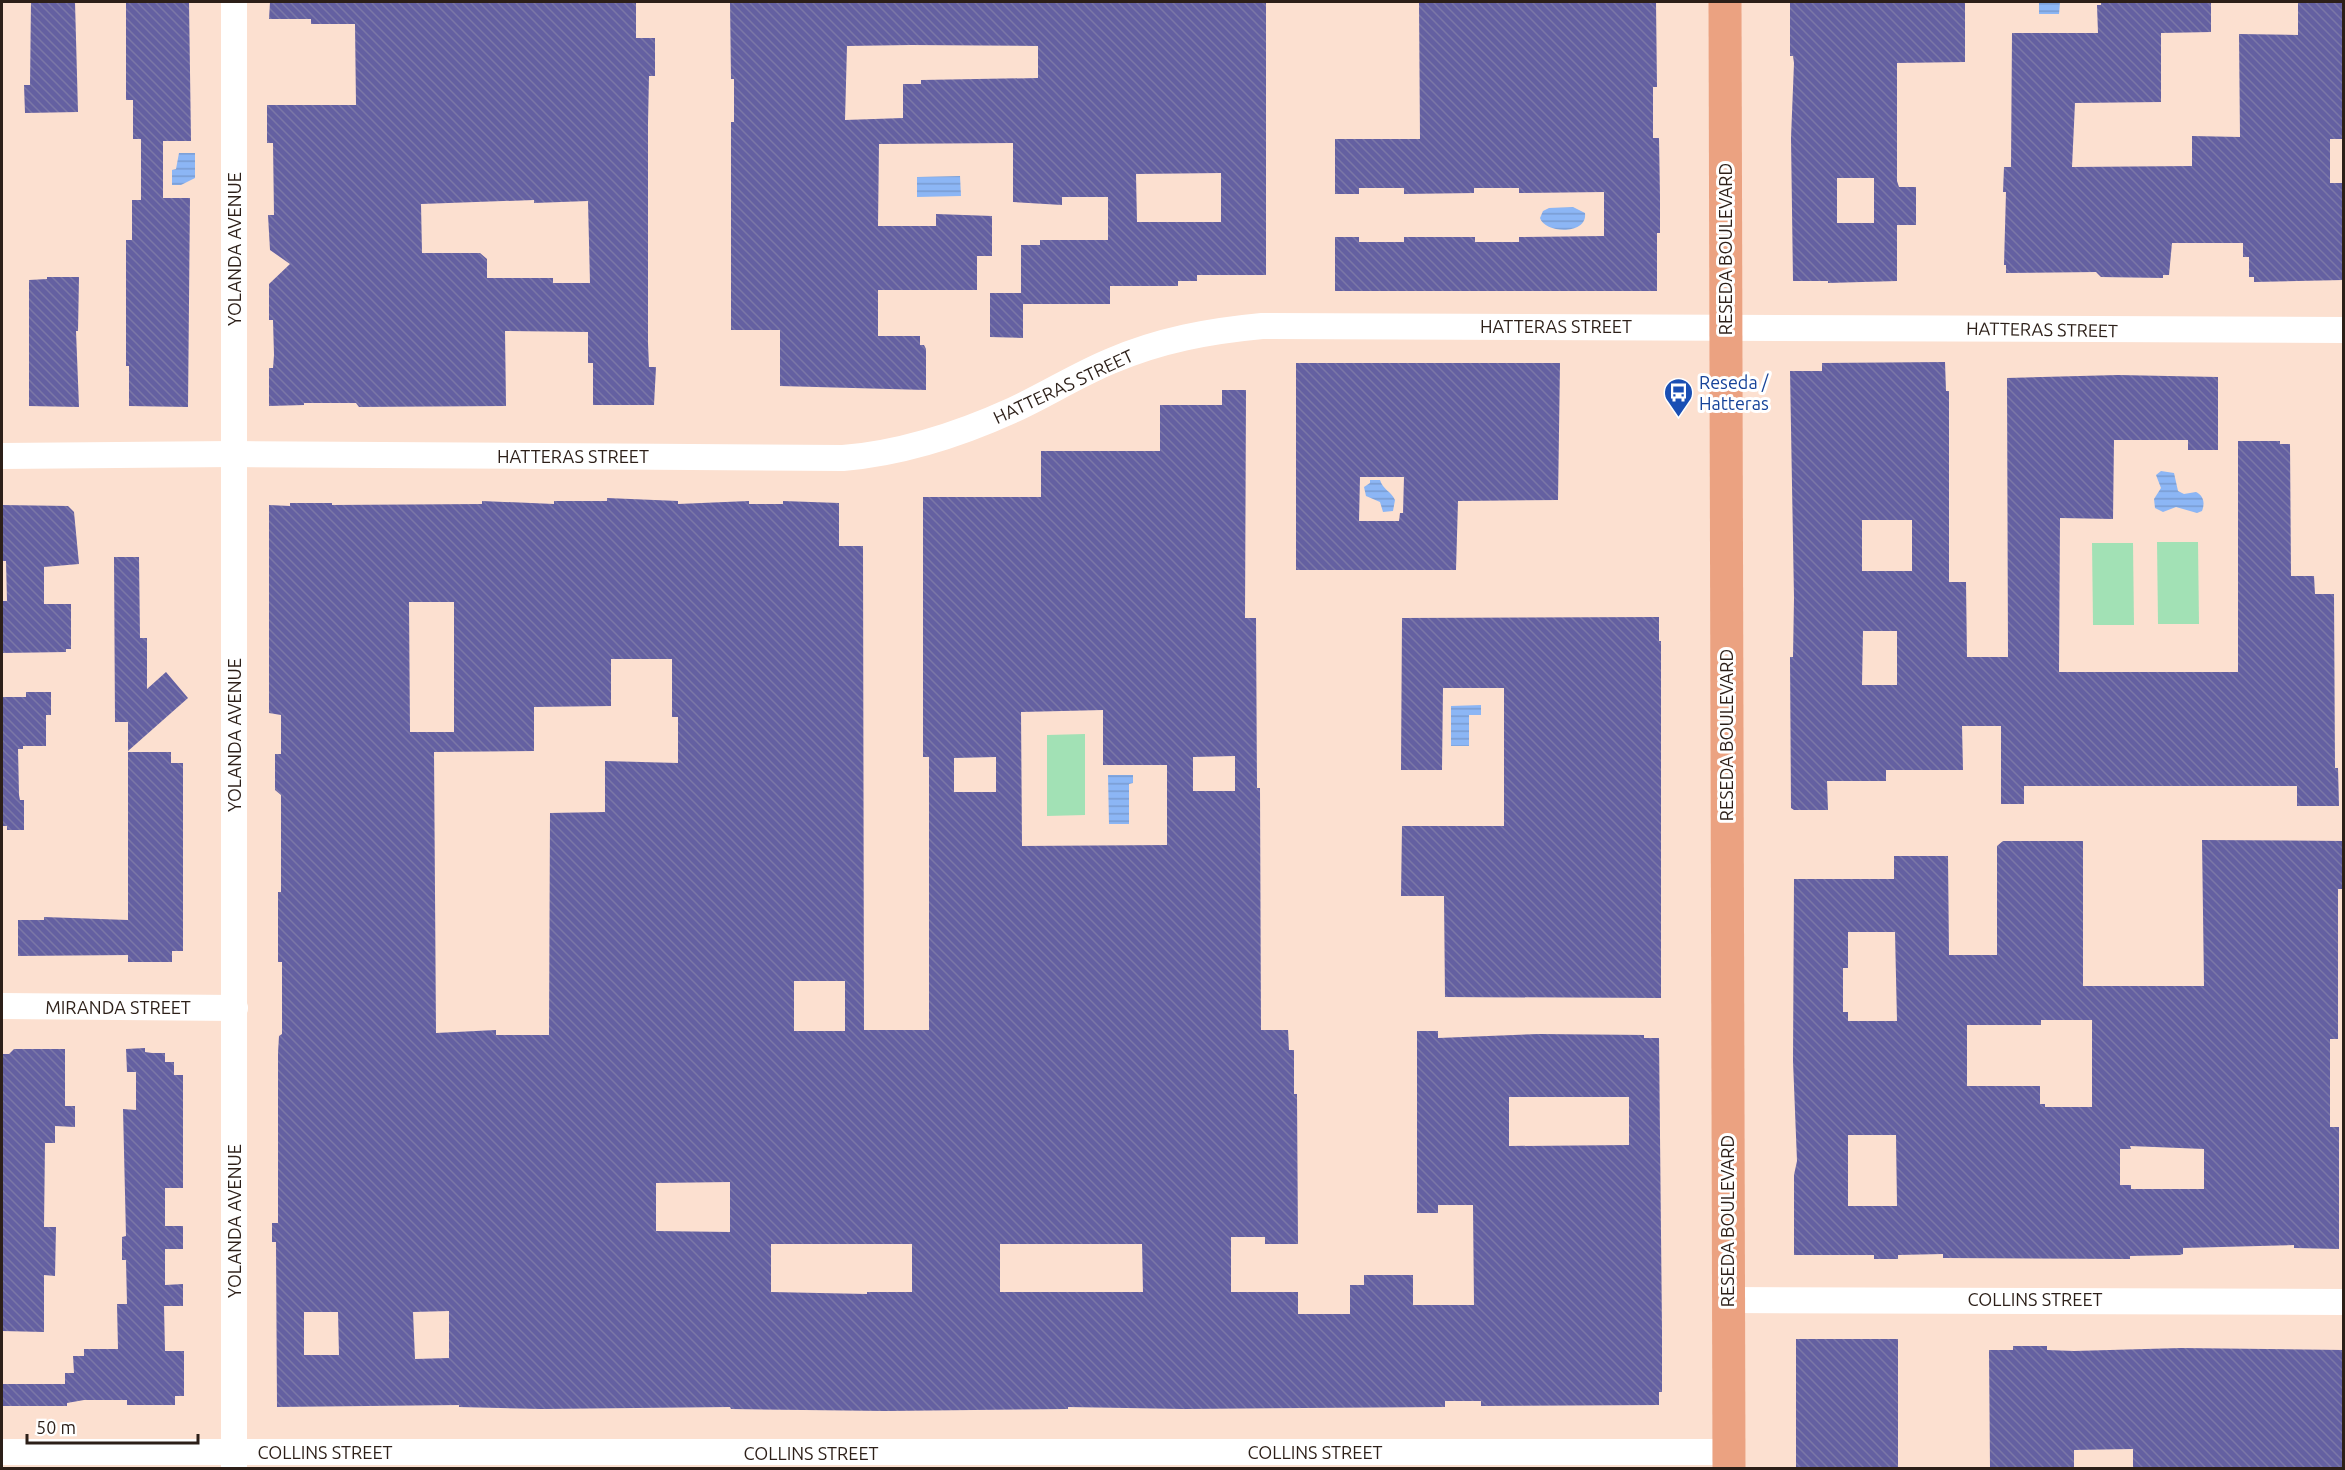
<svg xmlns="http://www.w3.org/2000/svg" width="2345" height="1470" viewBox="0 0 2345 1470" font-family="Ubuntu,sans-serif">
<style>
.pitch{fill:#a2e1b5}
.water{fill:url(#water-rules)}
.building{fill:url(#building-back-hatch);fill-rule:evenodd}
.lines{fill:none;stroke-linecap:round;stroke-linejoin:round}
.minor{stroke:#fff;stroke-width:26}
.major{stroke:#eba281;stroke-width:33}
.labels{text-anchor:middle;dominant-baseline:central;stroke-width:6;stroke-linejoin:round;paint-order:stroke}
.street-label{font-size:18px;fill:#2c1f18;stroke:#fff}
.transit-label{font-size:18px;fill:#164399;stroke:#fff;text-anchor:start}
</style>
<defs>
<pattern id="water-rules" width="6" height="5" patternUnits="userSpaceOnUse" patternTransform="scale(1.5)"><rect width="6" height="5" fill="#8cb6f5"/><path d="M0 2.5h6" fill="none" stroke="#799cd1"/></pattern>
<pattern id="building-back-hatch" width="6" height="6" patternUnits="userSpaceOnUse" patternTransform="scale(1.5)"><rect width="6" height="6" fill="#6460a1"/><path d="M-1 5l2 2M0 0l6 6M5-1l2 2" fill="none" stroke="#7b77a7"/></pattern>
</defs>
<rect width="100%" height="100%" fill="#fce0d0"/>
<!-- pitch -->
<g class="pitch">
<path d="M2198,542L2199,624H2158L2157,542Z"/>
<path d="M2092,543H2133L2134,625H2093Z"/>
<path d="M1085,734V815L1047,816V735Z"/>
</g>
<!-- water -->
<g class="water">
<path d="M2039,2H2060L2059,14H2039Z"/>
<path d="M179,153H195V178L181,185H172V170L176,169Z"/>
<path d="M960,176L961,196L917,197V177Z"/>
<path d="M1549,208L1573,207L1585,213C1588,235 1545,234 1540,218L1543,211Z"/>
<path d="M2161,471L2174,473L2178,491L2184,494L2196,492C2204,496 2205,503 2202,511L2197,513L2176,507L2163,512L2155,508L2154,499L2161,488L2156,475Z"/>
<path d="M1370,480H1380C1383,490 1391,491 1395,500L1393,511L1383,512L1380,502L1366,496L1364,487L1370,483Z"/>
<path d="M1481,705V715H1469V746H1451V706Z"/>
<path d="M1108,775H1133V783L1129,784V824H1109Z"/>
</g>
<!-- building -->
<g class="building">
<path d="M31,2H75L78,112L25,113L24,85H30Z"/>
<path d="M126,2H189L191,141H163V198H190L188,407L129,406V366H126V240H132V200H141V139H133V100H126Z"/>
<path d="M270,2H636V38H655V76H649L648,123V343L649,367H656L654,405H593V363H588V332L505,331L506,406L359,407L356,403H304V405L269,406V368H273L274,355L273,320H269V284L290,264L270,250L268,215H274L273,143H267V105H356L355,24H311V19H269ZM534,200V203L588,201L590,283H553V278H487V259L480,253H422L421,204Z"/>
<path d="M730,2H1266V275H1197V281H1178V286H1110V304H1023V338L990,337V293H1021V245H1040V240H1108V197H1062V205L1013,202V143L879,144L878,226H936V214L992,216V256H977V290H878V336H920V345H924L926,349V390L780,386V330H731V122H734V79H731ZM911,45L1038,46V78L921,80V84H903V118L845,120L847,46ZM1221,173V222H1137L1136,174Z"/>
<path d="M1419,2H1656L1657,87H1653V138H1659L1660,197V233H1657V291H1335V237H1359V242H1404V237H1475V242H1519V237L1604,236V192L1519,193V188H1474V193L1404,194V188H1359V194H1335V139H1420Z"/>
<path d="M1790,2H1965V62L1897,63V181L1899,187H1916V225H1897V281L1828,283V281H1793L1791,138L1794,63L1793,56H1790ZM1837,178H1874V223H1837Z"/>
<path d="M2101,2H2211V32L2161,33V102L2075,103L2072,167L2192,166V136L2240,137L2239,34L2298,35V2H2343V139H2330V183H2343V280L2254,282V277H2249V257H2243V243H2172L2169,275H2163V278L2101,277L2096,272L2006,273V265H2004L2006,192H2003L2004,167H2011L2012,33H2098L2097,5H2101Z"/>
<path d="M47,277H79L78,331H76L79,407L29,406V280L47,279Z"/>
<path d="M1945,362L1946,391H1949V582H1966L1967,657H2008L2007,378L2118,375L2218,377V450H2188V440H2114L2113,519L2060,518L2059,672H2238V441H2280V444H2290L2291,576H2314L2315,594H2334L2335,768H2338L2339,806H2297V786H2024V804H2001V726H1962L1963,770H1886V781H1827L1828,810H1794L1791,808L1790,657H1793L1794,598L1790,371H1822V363ZM1862,520H1912V571H1862ZM1863,631H1897V685H1862Z"/>
<path d="M1296,363H1560L1558,500L1458,501L1456,570H1296ZM1360,477H1404L1403,513H1400L1399,521H1359Z"/>
<path d="M1222,390H1246L1245,618H1256L1257,788H1260L1261,1030H1288L1289,1050H1294V1094H1297L1298,1244H1265V1237H1231V1292H1298V1314H1350V1285H1364V1275H1413V1305H1474L1473,1205H1438V1213H1417V1031H1438V1038L1539,1034L1644,1035V1038H1659L1662,1330V1392H1659V1405L1481,1406V1401H1445V1407L1184,1409L1068,1407V1409L886,1411L731,1409L730,1407L542,1409L459,1407V1405L277,1407L276,1242H272V1223H278V1053L279,1036L282,1034V962H278V892H281V795L275,790V754H281V715L269,713V505L290,506V503H332V505L482,504V501L554,504V501H607V498L678,501V504L749,501V504H783V501L839,503V546H863L864,1030H929V757H923V497H1041V451H1160V405H1222ZM409,602H454V732H410ZM611,659H672V717H678V763L605,761V812L550,813L549,1035H496V1030L436,1033L434,752L534,751V707L611,706ZM1103,710V765H1167V845L1022,846L1021,712ZM1235,756V791H1193V757ZM996,757V792H954V758ZM794,981H845V1031H794ZM1509,1097H1629V1145L1509,1146ZM730,1182V1232L656,1231V1183ZM771,1244H912V1292H867V1294L771,1292ZM1000,1244H1142L1143,1292H1000ZM449,1311V1358L415,1359L413,1312ZM304,1312H338L339,1355H304Z"/>
<path d="M2,505L68,506L74,512L79,564L44,567V604H71V649H66V652L2,653V601H7L6,561H2Z"/>
<path d="M114,557H139L140,638H147V689L166,672L188,698L128,751V722H115Z"/>
<path d="M1659,617V641H1661V998L1445,997L1444,896H1401L1402,826H1504V688H1443L1442,770H1401L1402,618Z"/>
<path d="M26,692H51V715H46V746H23V749H18L19,795L20,800H24V830H7V826H2V697H26Z"/>
<path d="M128,752H171V763H183V951H172V962H128V955L18,956V920H44V917L128,920Z"/>
<path d="M2202,840L2343,841V889H2338V1039H2330V1127H2339V1249L2294,1248V1245L2183,1248V1254L2180,1255L2130,1256V1259L1943,1258V1254L1898,1255V1259H1874V1255H1794V1175L1797,1161L1793,1061L1794,879H1894V856H1948L1949,955H1997V846L2003,841H2083V986H2204ZM1848,932H1895L1897,1021H1848V1012H1843V968H1848ZM2041,1020H2092V1107H2045V1104H2040V1086H1967V1025H2041ZM1848,1135H1896L1897,1206H1848ZM2130,1146L2204,1149V1189H2131V1185H2120V1149H2131Z"/>
<path d="M145,1048V1052L152,1053H165V1062H174V1075H183V1188H165V1226H183V1249H165V1285L183,1284V1306H164L165,1351H184V1396H175V1405H127V1400H84L67,1403V1406H2V1384H65V1373H74L73,1356H84V1349H118L117,1304H127L126,1260H122V1237L126,1236L123,1109L136,1110V1072H127L126,1049Z"/>
<path d="M14,1049H65V1106H75V1127L55,1126V1143H45L44,1227H56L55,1276L44,1275V1332L2,1331V1054H9Z"/>
<rect x="1796" y="1339" width="102" height="129"/>
<path d="M2013,1346H2047V1350L2074,1351L2181,1348L2343,1350V1468H2133V1449L2074,1450V1468H1990L1989,1350H2013Z"/>
</g>
<g class="lines">
<!-- minor -->
<g class="minor">
<path d="M2,456L233,454L843,458C903,453 958,435 1013,410C1046,395 1077,375 1111,361C1160,340 1209,331 1262,326L2344,330"/>
<path d="M2,1006L235,1008"/>
<path d="M1727,1300L2344,1302"/>
<path d="M2,1452H1729"/>
<path d="M234,1468V2"/>
</g>
<!-- major -->
<path class="major" d="M1725,2L1729,1468"/>
</g>
<!-- icons -->
<defs>
<symbol id="bus-pin" viewBox="-11 -11 22 30"><path d="M0 17L-7.5 6A9.5 9.5 0 1 1 7.5 6Z" fill="#1a4fb4" stroke="#fff"/><path d="M-5-6H5V4H4V6H2V4H-2V6H-4V4H-5ZM-3.5-4V0h7V-4ZM-3.5 1.2v1.5H-2V1.2ZM2 1.2v1.5H3.5V1.2Z" fill="#fff"/></symbol>
</defs>
<g fill-rule="evenodd">
<use href="#bus-pin" x="1662" y="376" width="33" height="45"/>
</g>
<g class="labels">
<!-- street labels -->
<g class="street-label">
<text transform="translate(234 249) rotate(-90)">YOLANDA AVENUE</text>
<text transform="translate(1725 249) rotate(-90)">RESEDA BOULEVARD</text>
<text x="1556" y="326">HATTERAS STREET</text>
<text transform="translate(2042 329) rotate(1)">HATTERAS STREET</text>
<text transform="translate(1063 386) rotate(-25)">HATTERAS STREET</text>
<text x="573" y="456">HATTERAS STREET</text>
<text transform="translate(234 735) rotate(-90)">YOLANDA AVENUE</text>
<text transform="translate(1726 735) rotate(-90)">RESEDA BOULEVARD</text>
<text x="118" y="1007">MIRANDA STREET</text>
<text transform="translate(234 1221) rotate(-90)">YOLANDA AVENUE</text>
<text transform="translate(1727 1221) rotate(-90)">RESEDA BOULEVARD</text>
<text x="2035" y="1299">COLLINS STREET</text>
<text x="325" y="1452">COLLINS STREET</text>
<text x="1315" y="1452">COLLINS STREET</text>
<text x="811" y="1453">COLLINS STREET</text>
</g>
<!-- transit labels -->
<g class="transit-label">
<text x="1699" y="382">Reseda /<tspan x="1699" dy="21">Hatteras</tspan></text>
</g>
</g>
<!-- border -->
<rect width="2345" height="1470" fill="none" stroke="#2c1f18" stroke-width="6"/>
<!-- scale -->
<path d="M27 1434v9h171v-9" fill="none" stroke="#2c1f18" stroke-width="3"/>
<text x="36" y="1434" font-size="18" fill="#2c1f18" stroke="#ffffff" stroke-width="4.5" paint-order="stroke">50 m</text>
</svg>
